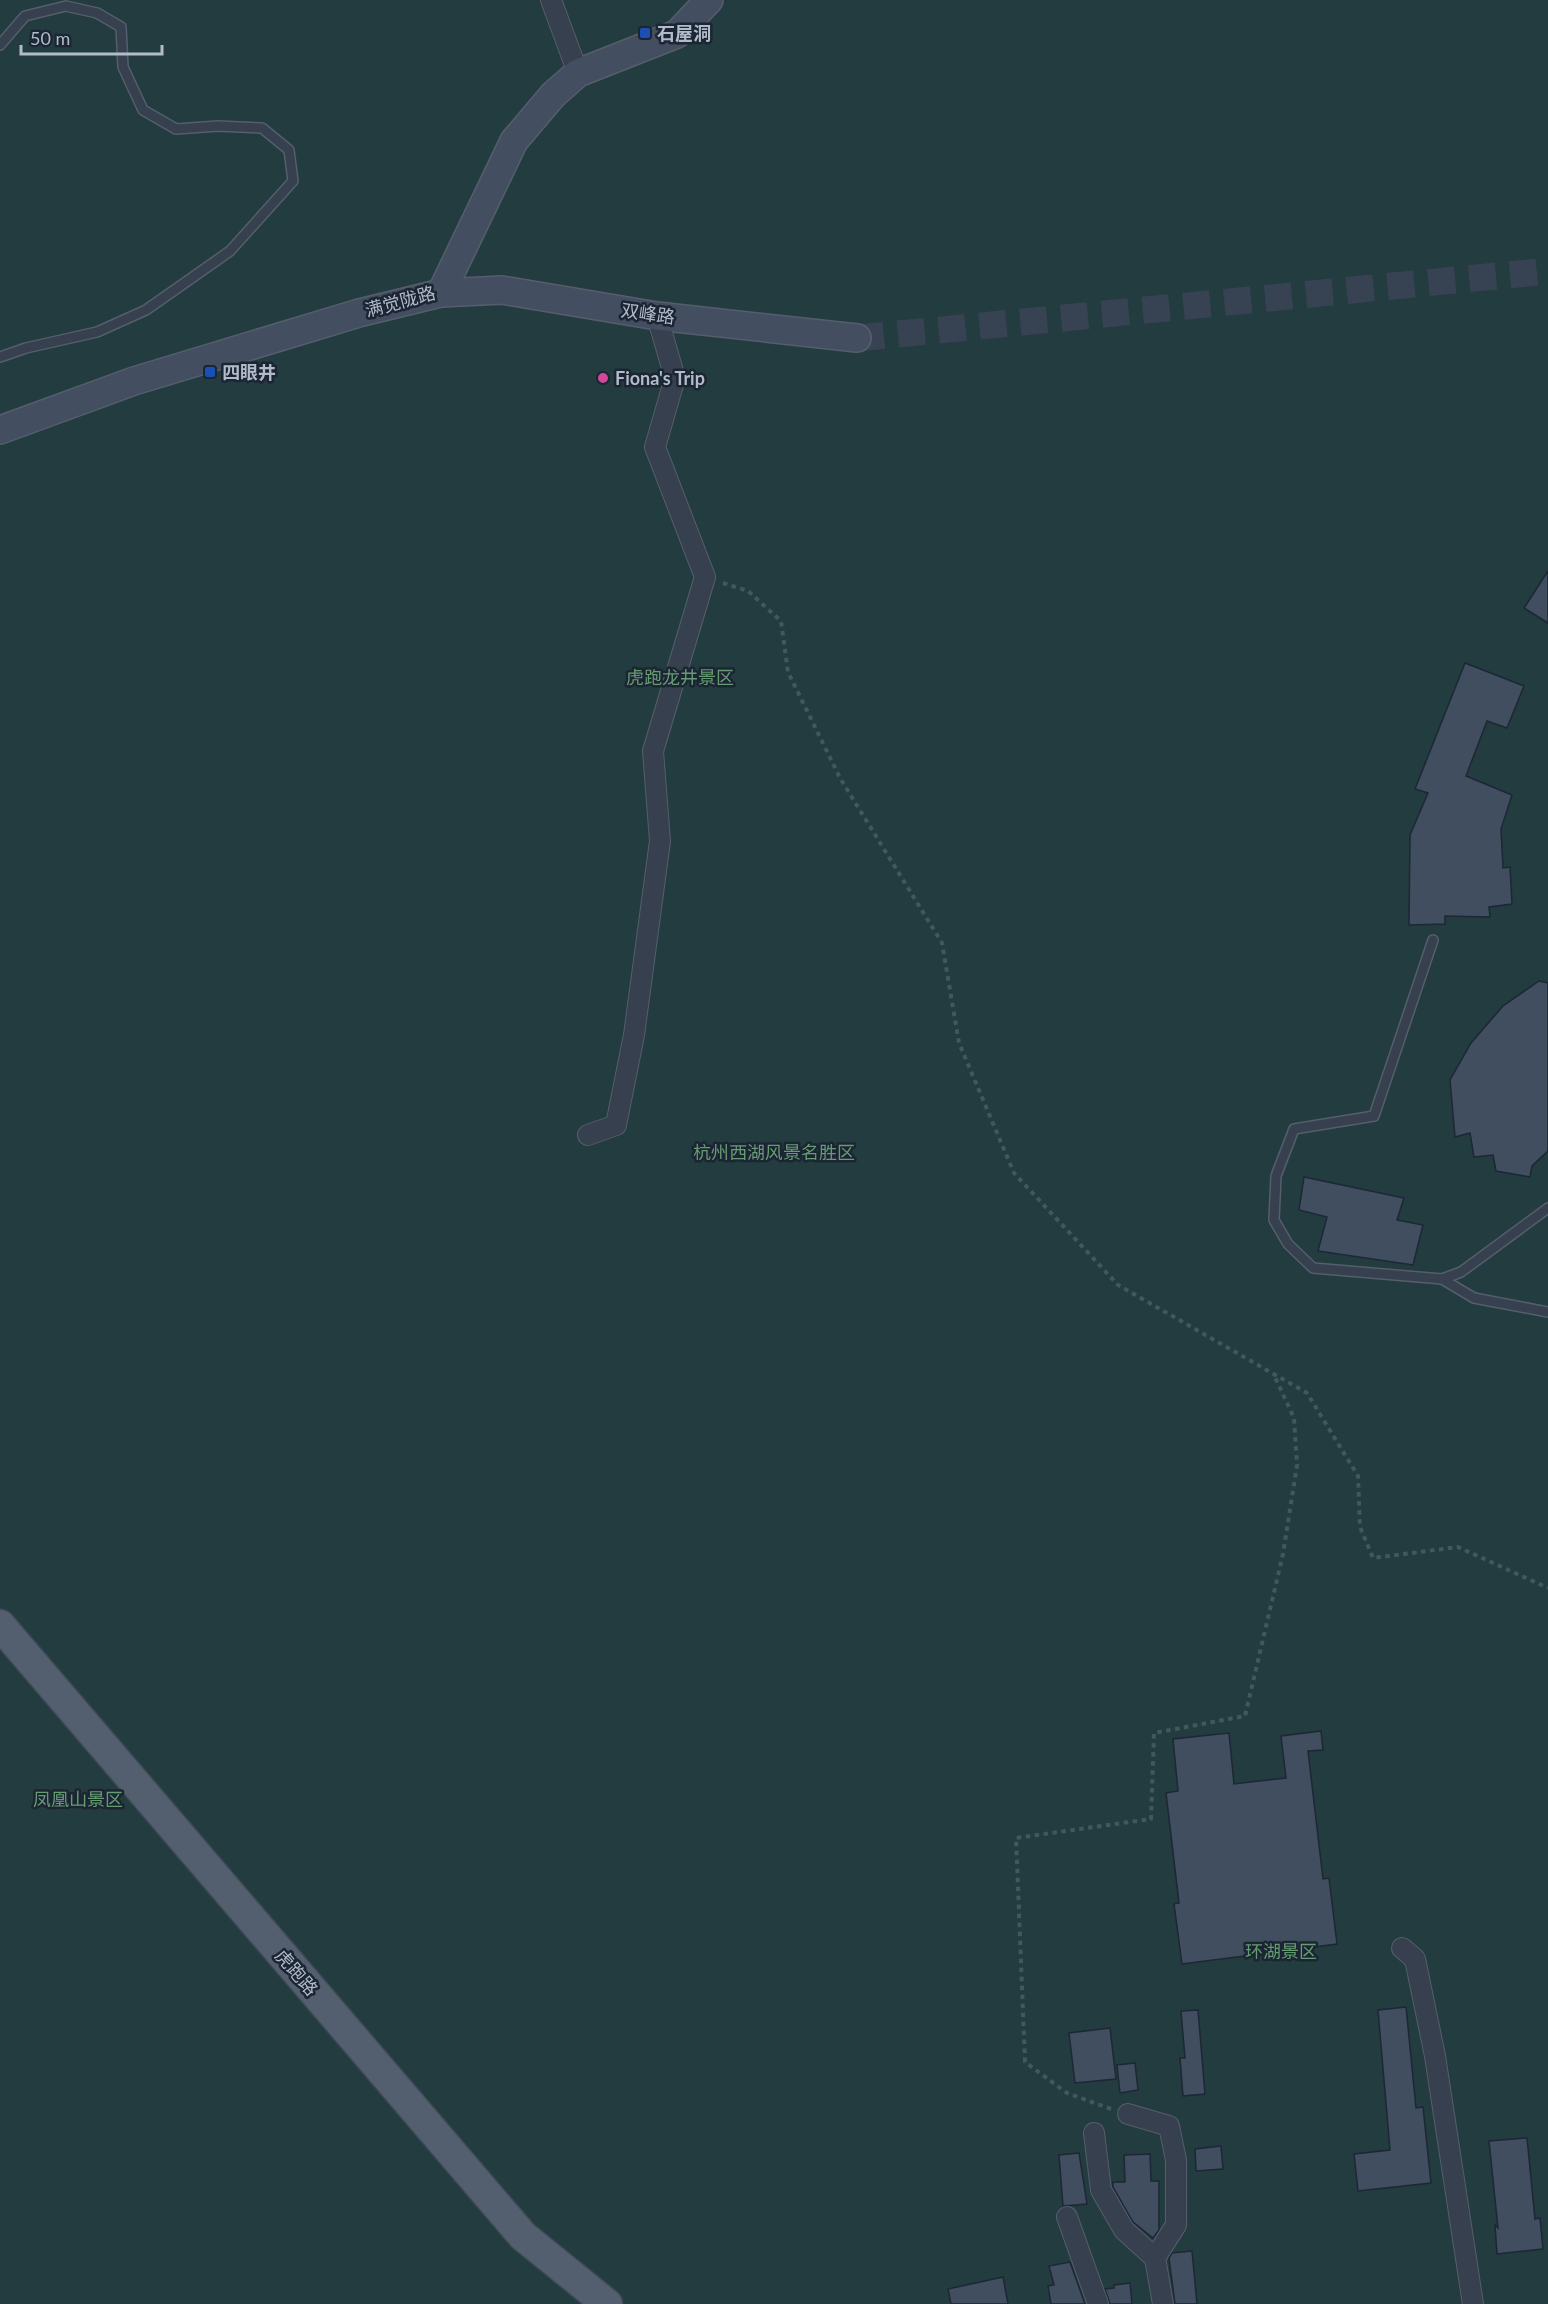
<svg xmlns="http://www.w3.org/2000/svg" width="1548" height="2304" viewBox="0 0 1548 2304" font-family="Lato,'Noto Sans SC',sans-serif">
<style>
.green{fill:#233c3f}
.building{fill:#404e60;stroke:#1d2735;stroke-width:1.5}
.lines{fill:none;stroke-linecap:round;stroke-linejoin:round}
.secondary-tunnel{stroke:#374353;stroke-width:27;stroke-dasharray:27 14;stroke-linecap:butt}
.lane-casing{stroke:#545e6c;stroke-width:12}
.street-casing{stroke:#545e6c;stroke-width:22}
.secondary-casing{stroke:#545e6c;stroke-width:30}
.primary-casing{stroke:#3f4957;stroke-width:33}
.path{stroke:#41595c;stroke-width:4;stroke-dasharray:4.5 4.5;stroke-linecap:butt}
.lane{stroke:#36404e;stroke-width:9}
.street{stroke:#36404e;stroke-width:20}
.secondary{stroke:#434f61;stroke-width:27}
.primary{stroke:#535f6e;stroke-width:30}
.transit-dot{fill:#1a4fb4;stroke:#1b2533;stroke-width:2}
.hotel-dot{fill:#d1479c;stroke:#1b2533;stroke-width:2}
.labels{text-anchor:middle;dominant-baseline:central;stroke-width:5;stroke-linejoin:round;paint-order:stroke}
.poi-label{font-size:18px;font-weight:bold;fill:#b1bbc9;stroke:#1b2533;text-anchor:start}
.street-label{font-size:18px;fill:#b1bbc9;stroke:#1b2533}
.park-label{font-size:18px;fill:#669c72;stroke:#1b2533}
</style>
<rect width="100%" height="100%" fill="#212e3e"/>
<!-- green -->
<rect class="green" x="0" y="0" width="1548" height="2304"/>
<!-- building -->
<g class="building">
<path d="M1548,571V623L1524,608Z"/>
<path d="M1465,663L1524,686L1507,728L1487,721L1466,776L1512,795L1501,829L1503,868L1510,867L1512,904L1489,907L1490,917L1445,916V924L1409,925L1410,835L1428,793L1415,789Z"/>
<path d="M1539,981L1548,983V1151L1532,1166L1530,1177L1496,1171L1493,1155L1474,1157L1470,1133L1455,1137L1450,1080L1471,1043L1503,1006Z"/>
<path d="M1304,1177L1404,1198L1397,1220L1423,1225L1413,1265L1318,1251L1327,1217L1299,1210Z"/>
<path d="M1321,1731L1323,1750L1308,1751L1323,1879L1329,1878L1337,1944L1182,1964L1174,1904L1179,1903L1166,1793L1178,1791L1173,1739L1229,1733L1234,1784L1286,1778L1281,1736Z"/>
<path d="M1406,2007L1416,2108L1423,2107L1431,2183L1358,2191L1354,2154L1390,2150L1378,2010Z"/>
<path d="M1198,2010L1205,2094L1183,2096L1180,2058H1185L1181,2011Z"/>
<path d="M1110,2028L1116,2079L1075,2083L1069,2033Z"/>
<path d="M1135,2063L1138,2090L1120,2093L1117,2065Z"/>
<path d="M1527,2138L1535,2219L1540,2218L1543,2249L1497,2254L1495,2225L1498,2228L1489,2141Z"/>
<path d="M1221,2146L1223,2169L1196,2171L1195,2149Z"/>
<path d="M1079,2153L1087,2204L1063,2206L1059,2155Z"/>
<path d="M1150,2154L1151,2181H1159V2230L1153,2238L1133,2222L1113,2187V2182H1125L1124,2155Z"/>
<path d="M1192,2251L1197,2304H1175L1169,2258L1172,2253Z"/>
<path d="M1070,2262L1085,2304H1051L1048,2286L1054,2285L1049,2266Z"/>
<path d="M1003,2277L1008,2304H951L948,2289Z"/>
<path d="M1130,2283L1132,2304H1110L1105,2289L1114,2288V2285Z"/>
</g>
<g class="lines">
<!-- secondary-tunnel -->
<path class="secondary-tunnel" d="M857,338L1548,271"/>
<defs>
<g id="lane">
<path d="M0,45L25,16L66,6L97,13L121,27L123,67L143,110L176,129L218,126L262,128L289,150L293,181L230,251L146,310L97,332L26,348L0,357"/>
<path d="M1433,940L1374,1116L1294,1129L1276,1176L1274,1220L1288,1244L1313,1268L1442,1279L1461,1272L1548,1208"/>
<path d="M1442,1279L1474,1298L1548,1312"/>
</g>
<g id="street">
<path d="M551,0L578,73"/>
<path d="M588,1135L616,1125L634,1035L660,841L653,751L705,577L655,447L675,378L657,316"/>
<path d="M1402,1948L1415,1959L1435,2056L1473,2304"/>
<path d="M1128,2114L1169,2126L1176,2160V2225L1155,2258"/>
<path d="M1094,2133L1101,2190L1124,2230L1155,2258L1163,2304"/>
<path d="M1067,2217L1098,2304"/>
</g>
<g id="secondary">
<path d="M441,293L514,141L553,95L578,73L677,34L709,0"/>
<path d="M0,430L134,381L359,313L441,293L502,290L657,316L857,338"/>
</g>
<path id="primary" d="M0,1625L523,2236L607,2304"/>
</defs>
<!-- lane casing -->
<use href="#lane" class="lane-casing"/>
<!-- street casing -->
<use href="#street" class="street-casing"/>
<!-- secondary casing -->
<use href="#secondary" class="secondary-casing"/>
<!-- primary casing -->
<use href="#primary" class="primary-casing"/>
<!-- path -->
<g class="path">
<path d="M723,583L748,591L781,621L788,672L840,778L942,943L959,1043L1014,1173L1118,1285L1307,1393L1358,1476L1360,1527L1373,1558L1458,1547L1548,1588"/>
<path d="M1111,2109L1067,2093L1025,2062L1016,1838L1151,1819L1154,1733L1245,1716L1283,1554L1297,1465L1294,1418L1274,1375"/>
</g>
<!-- lane -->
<use href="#lane" class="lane"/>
<!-- street -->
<use href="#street" class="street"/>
<!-- secondary -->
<use href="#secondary" class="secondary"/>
<!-- primary -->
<use href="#primary" class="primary"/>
</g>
<!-- markers -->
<g class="transit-dot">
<rect x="639" y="27" width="12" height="12" rx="3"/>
<rect x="204" y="366" width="12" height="12" rx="3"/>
</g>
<circle class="hotel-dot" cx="603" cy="378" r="6"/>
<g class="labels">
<!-- poi labels -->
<g class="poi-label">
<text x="657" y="33">石屋洞</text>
<text x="222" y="372">四眼井</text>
<text x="615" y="378">Fiona's Trip</text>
</g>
<!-- street labels -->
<g class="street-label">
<text transform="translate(400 301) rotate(-15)">满觉陇路</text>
<text transform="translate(648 313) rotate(8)">双峰路</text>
<text transform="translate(297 1972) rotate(49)">虎跑路</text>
</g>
<!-- park labels -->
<g class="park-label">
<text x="680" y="677">虎跑龙井景区</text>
<text x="774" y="1152">杭州西湖风景名胜区</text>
<text x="78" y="1799">凤凰山景区</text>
<text x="1281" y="1951">环湖景区</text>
</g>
</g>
<!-- scale -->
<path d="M21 45v9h141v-9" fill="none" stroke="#b1bbc9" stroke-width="3"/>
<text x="30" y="45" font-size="18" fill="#b1bbc9" stroke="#1b2533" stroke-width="4.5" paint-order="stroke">50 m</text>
</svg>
